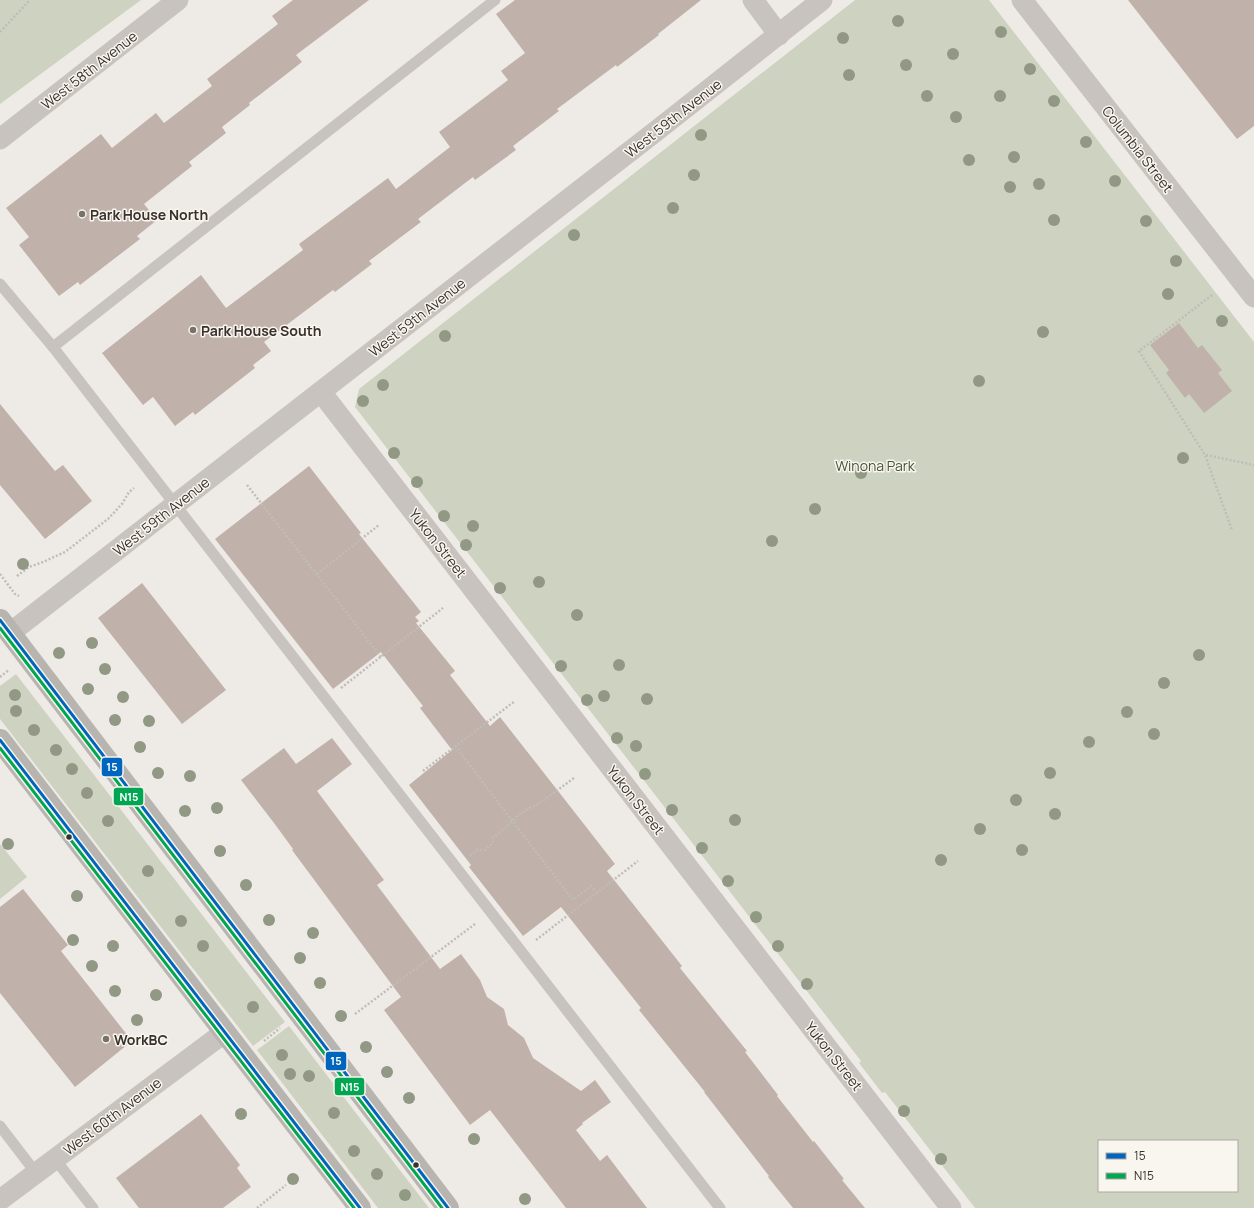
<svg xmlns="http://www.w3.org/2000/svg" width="1254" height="1208" viewBox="0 0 1254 1208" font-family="Manrope,sans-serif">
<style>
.green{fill:#ced3c1;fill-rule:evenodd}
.building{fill:#c0b2aa}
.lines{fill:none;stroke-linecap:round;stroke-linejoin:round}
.path{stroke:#c0bcb7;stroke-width:2.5;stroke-dasharray:2 2;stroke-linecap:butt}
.lane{stroke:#c8c3be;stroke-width:11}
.street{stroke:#c8c3be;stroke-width:21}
.secondary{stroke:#b8b4af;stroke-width:22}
.bus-1-casing{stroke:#f9f5ef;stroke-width:6}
.bus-2-casing{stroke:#f9f5ef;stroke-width:6}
.bus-1{stroke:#0065bd;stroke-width:3}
.bus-2{stroke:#00a651;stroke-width:3}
.tree{fill:#919884}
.poi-dot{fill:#78726d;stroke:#f9f5ef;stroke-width:1.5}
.bus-dot{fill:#39312c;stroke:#f9f5ef;stroke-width:1.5}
.labels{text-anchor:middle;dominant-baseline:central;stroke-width:3;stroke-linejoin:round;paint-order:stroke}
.street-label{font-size:14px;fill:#39312c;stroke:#f9f5ef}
.poi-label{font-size:14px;font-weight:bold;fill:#39312c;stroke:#f9f5ef;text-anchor:start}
.park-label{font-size:14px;fill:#455433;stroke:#f9f5ef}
.line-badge{stroke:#f9f5ef;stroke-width:1.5}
.badge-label{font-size:11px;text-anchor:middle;font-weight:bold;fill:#fff}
</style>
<rect width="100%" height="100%" fill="#eeebe6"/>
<!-- green -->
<g class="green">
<path d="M0,0H141L0,104Z"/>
<path d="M855,0H989L1254,342V1208H975L885,1092L882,1093L859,1063L861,1061L355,407L359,389ZM1099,1141H1237V1191H1099Z"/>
<path d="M16,674L285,1022L253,1046L0,719V686Z"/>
<path d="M0,844L27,877L0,899Z"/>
<path d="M289,1026L429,1208H378L257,1050Z"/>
</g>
<!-- building -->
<g class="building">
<path d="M293,0H369L296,55L302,62L249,103L250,105L222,127L226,133L189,162L192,166L144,204L157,220L137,236L140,239L80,285L78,282L59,296L19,245L29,237L6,208L101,134L112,148L156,113L164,123L212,86L207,79L278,24L272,16Z"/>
<path d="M515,0H701L658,34L659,35L617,67L616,65L557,109L559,111L513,146L516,150L475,180L473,177L418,219L421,222L369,261L372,264L335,292L333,290L264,342L271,351L253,365L255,368L195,415L193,412L175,426L153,397L143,405L102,353L201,275L226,308L303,250L299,244L388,178L396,189L450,147L439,132L508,80L501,71L525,53L496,14Z"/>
<path d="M1128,0H1254V126L1237,139Z"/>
<path d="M1179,323L1198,348L1202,345L1222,370L1218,373L1232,391L1204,413L1189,394L1185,398L1166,373L1169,370L1150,345Z"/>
<path d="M0,404L55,471L63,465L92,501L45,539L0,485Z"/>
<path d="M309,466L361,533L359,534L421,612L415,617L419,621L416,623L455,671L450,675L490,726L500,717L562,796L615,864L607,871L682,966L680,968L747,1051L745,1052L778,1095L777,1096L813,1142L814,1141L844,1179L842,1180L865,1208H793L768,1177L769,1176L704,1092H705L639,1010L641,1008L561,907L523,936L469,867L471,865L409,785L452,750L420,708L423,706L381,652L333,689L215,539Z"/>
<path d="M142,583L226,690L182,724L98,618Z"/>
<path d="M332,738L352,764L317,791L384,880L377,885L440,969L461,954L480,980L487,997L504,1009L508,1025L524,1038L533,1058L581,1091L595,1080L611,1102L582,1123L583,1124L576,1130L600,1161L607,1155L647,1208H566L490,1110L470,1125L384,1010L401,997L292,850L293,849L274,823L241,780L284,748L296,764Z"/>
<path d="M23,889L68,945L61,951L132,1041L75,1087L0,993V907Z"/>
<path d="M201,1114L240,1165L237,1168L251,1187L223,1208H139L116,1178Z"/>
</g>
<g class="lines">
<!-- path -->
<g class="path">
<path d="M0,32L30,0"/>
<path d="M1212,295L1139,351L1205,455L1232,530"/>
<path d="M1206,455L1254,465"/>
<path d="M247,485L381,657"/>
<path d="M0,574L15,594L19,596"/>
<path d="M317,574L379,525"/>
<path d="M17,576L29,567L43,562L65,552L108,519L122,504L129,492L134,488"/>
<path d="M0,677L9,670"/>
<path d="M341,688L443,608"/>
<path d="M455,746L573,900L591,886L597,893"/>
<path d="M423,771L515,701"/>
<path d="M470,856L477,850H485L493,843V838L513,821L518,815L544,800L574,778"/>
<path d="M536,940L638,861"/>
<path d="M355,1014L475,924"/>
<path d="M264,1041L280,1028"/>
<path d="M257,1208L286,1185"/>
</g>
<!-- lane -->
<g class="lane">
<path d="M0,284L53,347L720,1208"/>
<path d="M53,347L495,0"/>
<path d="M0,1126L36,1173"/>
<path d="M55,1159L93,1208"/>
</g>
<!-- street -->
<g class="street">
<path d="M753,0L779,35"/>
<path d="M1022,0L1254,297"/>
<path d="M0,139L178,0"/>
<path d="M321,392L951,1208"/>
<path d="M10,633L660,128L822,0"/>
<path d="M0,1200L225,1032"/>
</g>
<!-- secondary -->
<g class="secondary">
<path d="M0,620L448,1208"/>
<path d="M0,740L360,1208"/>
</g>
<defs>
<g id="bus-1">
<path d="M0,620L448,1208"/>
<path d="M0,740L360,1208"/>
</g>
<g id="bus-2">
<path d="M0,628L442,1208"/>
<path d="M0,748L354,1208"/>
</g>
</defs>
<!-- bus-1 casing -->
<use href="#bus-1" class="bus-1-casing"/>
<!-- bus-2 casing -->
<use href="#bus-2" class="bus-2-casing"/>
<!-- bus-1 -->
<use href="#bus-1" class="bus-1"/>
<!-- bus-2 -->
<use href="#bus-2" class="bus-2"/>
</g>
<!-- trees -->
<g class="tree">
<circle cx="898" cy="21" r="6"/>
<circle cx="1001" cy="32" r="6"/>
<circle cx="843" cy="38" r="6"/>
<circle cx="953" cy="54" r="6"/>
<circle cx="906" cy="65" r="6"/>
<circle cx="1030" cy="69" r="6"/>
<circle cx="849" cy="75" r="6"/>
<circle cx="927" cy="96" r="6"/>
<circle cx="1000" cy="96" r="6"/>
<circle cx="1054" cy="101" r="6"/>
<circle cx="956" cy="117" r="6"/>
<circle cx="701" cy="135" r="6"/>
<circle cx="1086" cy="142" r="6"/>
<circle cx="1014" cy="157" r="6"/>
<circle cx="969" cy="160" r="6"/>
<circle cx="694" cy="175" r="6"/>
<circle cx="1115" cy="181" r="6"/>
<circle cx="1039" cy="184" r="6"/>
<circle cx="1010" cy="187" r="6"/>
<circle cx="673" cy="208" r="6"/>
<circle cx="1054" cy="220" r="6"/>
<circle cx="1146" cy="221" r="6"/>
<circle cx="574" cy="235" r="6"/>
<circle cx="1176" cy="261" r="6"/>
<circle cx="1168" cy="294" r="6"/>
<circle cx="1222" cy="321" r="6"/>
<circle cx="1043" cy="332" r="6"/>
<circle cx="445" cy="336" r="6"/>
<circle cx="979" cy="381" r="6"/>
<circle cx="383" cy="385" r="6"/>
<circle cx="363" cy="401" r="6"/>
<circle cx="394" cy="453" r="6"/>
<circle cx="1183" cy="458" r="6"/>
<circle cx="861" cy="473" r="6"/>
<circle cx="417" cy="482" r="6"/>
<circle cx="815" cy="509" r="6"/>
<circle cx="444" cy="516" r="6"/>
<circle cx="473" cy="526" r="6"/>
<circle cx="772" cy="541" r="6"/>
<circle cx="466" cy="545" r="6"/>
<circle cx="23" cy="564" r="6"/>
<circle cx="539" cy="582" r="6"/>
<circle cx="500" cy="588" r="6"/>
<circle cx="577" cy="615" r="6"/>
<circle cx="92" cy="643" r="6"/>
<circle cx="59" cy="653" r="6"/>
<circle cx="1199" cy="655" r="6"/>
<circle cx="619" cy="665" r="6"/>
<circle cx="561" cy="666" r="6"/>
<circle cx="105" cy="669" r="6"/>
<circle cx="1164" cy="683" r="6"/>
<circle cx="88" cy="689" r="6"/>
<circle cx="15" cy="695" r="6"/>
<circle cx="604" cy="696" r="6"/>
<circle cx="123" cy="697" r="6"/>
<circle cx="647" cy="699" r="6"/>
<circle cx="587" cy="700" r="6"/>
<circle cx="16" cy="711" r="6"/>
<circle cx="1127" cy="712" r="6"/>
<circle cx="115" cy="720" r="6"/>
<circle cx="149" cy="721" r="6"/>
<circle cx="34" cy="730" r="6"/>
<circle cx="1154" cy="734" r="6"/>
<circle cx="617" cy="738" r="6"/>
<circle cx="1089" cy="742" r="6"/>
<circle cx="636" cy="746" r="6"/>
<circle cx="140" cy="747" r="6"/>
<circle cx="56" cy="750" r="6"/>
<circle cx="72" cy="769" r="6"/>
<circle cx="158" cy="773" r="6"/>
<circle cx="1050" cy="773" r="6"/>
<circle cx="645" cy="774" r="6"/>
<circle cx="190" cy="776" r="6"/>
<circle cx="87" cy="793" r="6"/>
<circle cx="1016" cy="800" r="6"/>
<circle cx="217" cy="808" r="6"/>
<circle cx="672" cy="810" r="6"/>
<circle cx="185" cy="811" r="6"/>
<circle cx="1055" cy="814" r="6"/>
<circle cx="735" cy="820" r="6"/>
<circle cx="108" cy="821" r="6"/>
<circle cx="980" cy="829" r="6"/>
<circle cx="8" cy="844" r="6"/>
<circle cx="702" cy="848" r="6"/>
<circle cx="1022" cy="850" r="6"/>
<circle cx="220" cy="851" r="6"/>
<circle cx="941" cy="860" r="6"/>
<circle cx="148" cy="871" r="6"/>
<circle cx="728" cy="881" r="6"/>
<circle cx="246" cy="885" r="6"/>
<circle cx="77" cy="896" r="6"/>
<circle cx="756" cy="917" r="6"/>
<circle cx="269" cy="920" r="6"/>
<circle cx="181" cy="921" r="6"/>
<circle cx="313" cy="933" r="6"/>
<circle cx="73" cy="940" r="6"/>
<circle cx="113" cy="946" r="6"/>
<circle cx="203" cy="946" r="6"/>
<circle cx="778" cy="946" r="6"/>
<circle cx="300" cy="958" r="6"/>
<circle cx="92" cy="966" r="6"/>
<circle cx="320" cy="983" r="6"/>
<circle cx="807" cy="984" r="6"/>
<circle cx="115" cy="991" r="6"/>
<circle cx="156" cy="995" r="6"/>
<circle cx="253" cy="1007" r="6"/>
<circle cx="341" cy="1016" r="6"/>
<circle cx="137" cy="1020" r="6"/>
<circle cx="366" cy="1047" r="6"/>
<circle cx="282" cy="1055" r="6"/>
<circle cx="387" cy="1072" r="6"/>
<circle cx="290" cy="1074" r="6"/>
<circle cx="309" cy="1076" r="6"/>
<circle cx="409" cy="1098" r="6"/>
<circle cx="904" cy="1111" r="6"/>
<circle cx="334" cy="1113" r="6"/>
<circle cx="241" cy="1114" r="6"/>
<circle cx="474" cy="1139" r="6"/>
<circle cx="354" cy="1151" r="6"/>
<circle cx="941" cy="1159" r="6"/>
<circle cx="377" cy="1174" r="6"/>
<circle cx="293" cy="1179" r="6"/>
<circle cx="405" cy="1195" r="6"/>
<circle cx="525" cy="1199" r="6"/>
</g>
<!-- markers -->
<g class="poi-dot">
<circle cx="82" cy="214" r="4"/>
<circle cx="193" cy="330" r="4"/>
<circle cx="106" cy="1039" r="4"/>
</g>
<g class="bus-dot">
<circle cx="69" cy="837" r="3.5"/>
<circle cx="416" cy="1165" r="3.5"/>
</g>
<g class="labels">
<!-- street labels -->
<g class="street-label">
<text transform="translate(89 70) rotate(-38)">West 58th Avenue</text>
<text transform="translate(673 118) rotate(-38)">West 59th Avenue</text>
<text transform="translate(1138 149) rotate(52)">Columbia Street</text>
<text transform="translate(417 317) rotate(-38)">West 59th Avenue</text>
<text transform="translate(161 516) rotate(-38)">West 59th Avenue</text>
<text transform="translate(438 543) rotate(52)">Yukon Street</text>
<text transform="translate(636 800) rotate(52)">Yukon Street</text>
<text transform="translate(834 1056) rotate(52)">Yukon Street</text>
<text transform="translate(112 1116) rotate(-37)">West 60th Avenue</text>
</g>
<!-- poi labels -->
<g class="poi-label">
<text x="90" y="214">Park House North</text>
<text x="201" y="330">Park House South</text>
<text x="114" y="1039">WorkBC</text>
</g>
<!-- park labels -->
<g class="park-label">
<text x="875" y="465">Winona Park</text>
</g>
</g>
<g class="line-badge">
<rect x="101" y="757" width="22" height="20" rx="4" fill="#0065bd"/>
<rect x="113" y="787" width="31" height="19" rx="4" fill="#00a651"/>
<rect x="325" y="1051" width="22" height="20" rx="4" fill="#0065bd"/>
<rect x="334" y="1077" width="31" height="19" rx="4" fill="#00a651"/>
</g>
<g class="badge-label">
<text x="112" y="771">15</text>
<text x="129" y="801">N15</text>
<text x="336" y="1065">15</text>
<text x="350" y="1091">N15</text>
</g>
<!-- legend -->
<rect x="1098" y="1140" width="140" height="52" fill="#f9f5ef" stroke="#aca7a1"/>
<rect x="1106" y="1153" width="20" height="6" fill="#0065bd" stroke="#aca7a1"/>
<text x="1134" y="1160" font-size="12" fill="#39312c">15</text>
<rect x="1106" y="1173" width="20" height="6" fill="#00a651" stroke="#aca7a1"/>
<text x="1134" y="1180" font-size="12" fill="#39312c">N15</text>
</svg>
